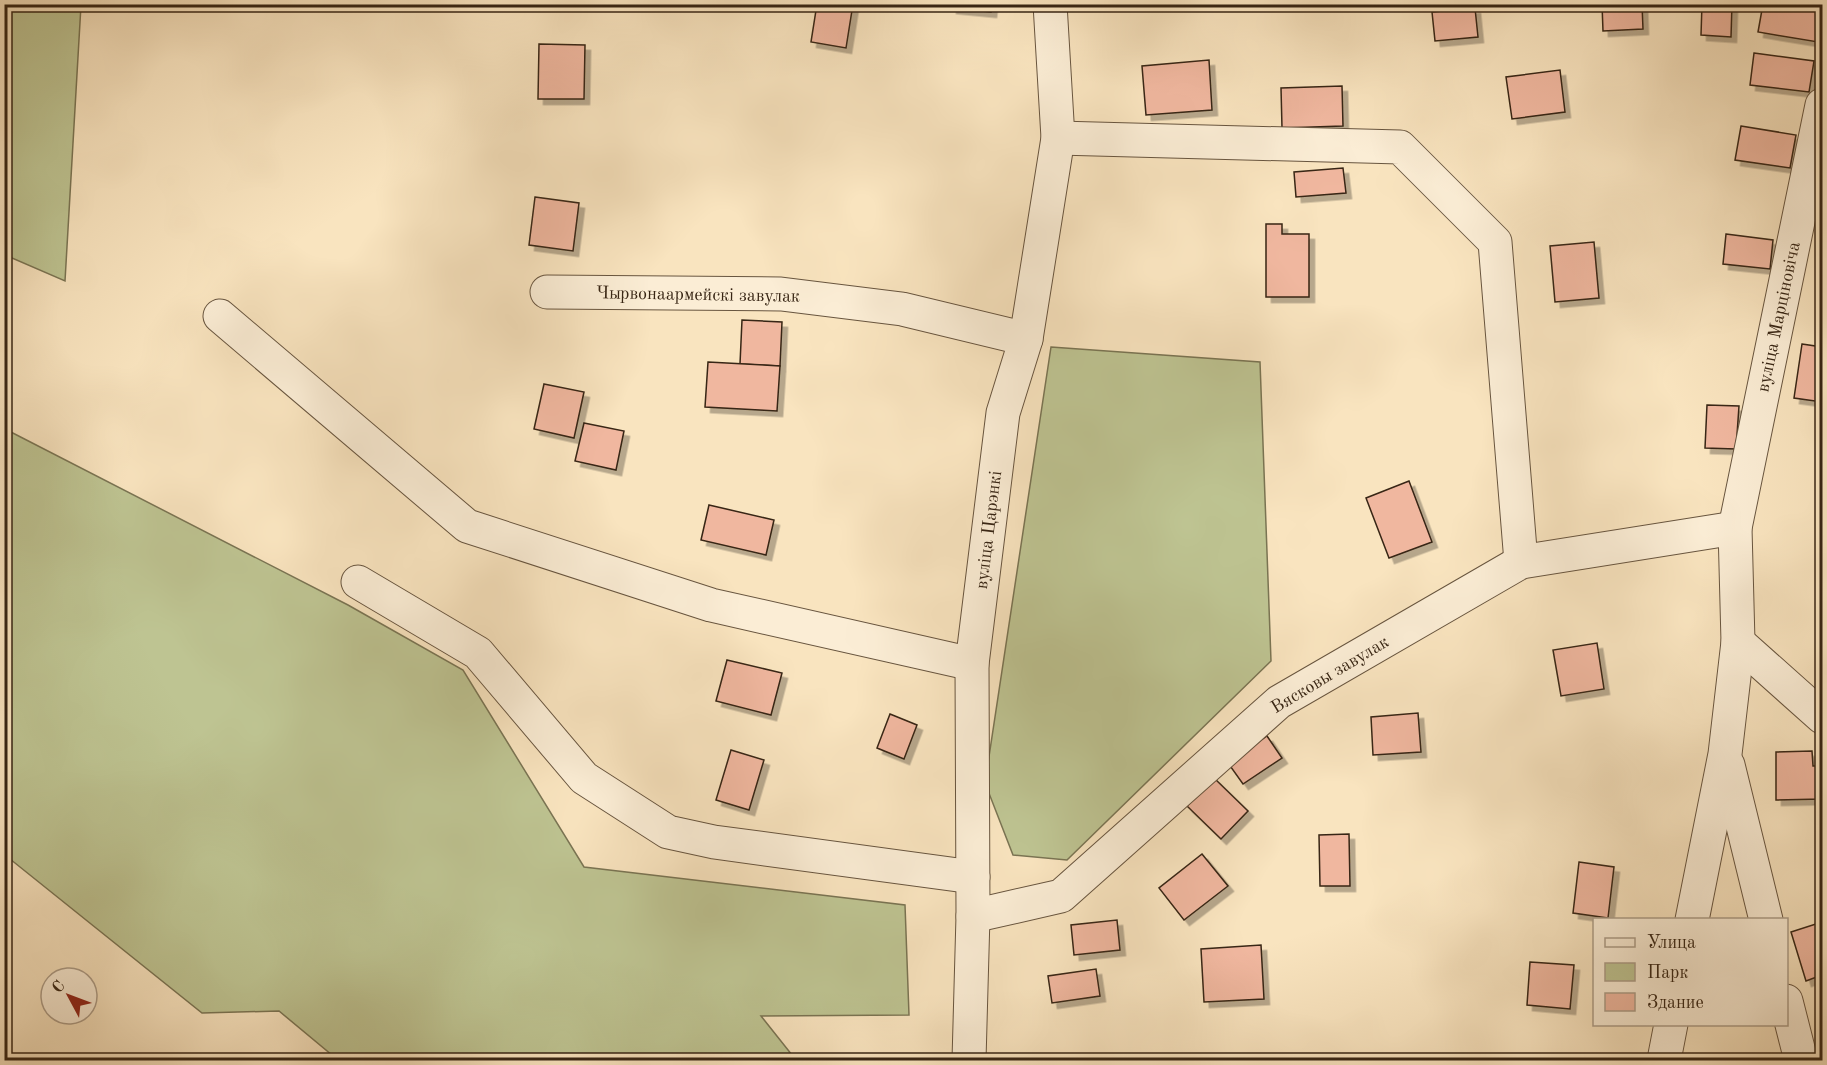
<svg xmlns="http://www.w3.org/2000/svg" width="1827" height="1065" viewBox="0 0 1827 1065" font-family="'Old Standard TT',serif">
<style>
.green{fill:#bec492;stroke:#7a7453;stroke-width:1.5}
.building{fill:#f0b79f;stroke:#372514;stroke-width:1.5;filter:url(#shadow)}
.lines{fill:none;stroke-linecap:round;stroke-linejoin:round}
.minor-casing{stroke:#68553f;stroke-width:35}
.minor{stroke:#fbedd5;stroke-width:33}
.labels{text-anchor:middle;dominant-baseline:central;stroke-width:4.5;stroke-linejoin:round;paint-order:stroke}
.street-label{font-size:18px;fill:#372514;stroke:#fbedd5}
</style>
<defs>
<filter id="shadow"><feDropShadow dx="5.5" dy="5.5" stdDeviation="0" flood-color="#0004"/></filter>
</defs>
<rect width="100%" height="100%" fill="#f9e4bf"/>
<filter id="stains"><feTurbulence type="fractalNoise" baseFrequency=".00333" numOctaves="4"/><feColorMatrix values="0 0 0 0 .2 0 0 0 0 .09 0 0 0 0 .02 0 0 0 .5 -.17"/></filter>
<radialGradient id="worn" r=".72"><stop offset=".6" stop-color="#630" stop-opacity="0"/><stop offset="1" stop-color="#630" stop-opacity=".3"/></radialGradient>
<!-- green -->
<g class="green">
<path d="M5,4L81,5L65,281L5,255Z"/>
<path d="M1051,347L1260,362L1271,661L1067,860L1013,855L985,783Z"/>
<path d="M5,429L348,605L463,670L584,867L905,905L909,1015L761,1016L796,1060H338L279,1011L202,1013L5,855Z"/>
</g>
<!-- building -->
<g class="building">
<path d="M817,4H853L846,48L811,42Z"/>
<path d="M951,4H992L991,12L951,8Z"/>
<path d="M1602,4H1642L1643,29L1603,31Z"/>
<path d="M1702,4H1732L1731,37L1701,35Z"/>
<path d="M1763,4L1822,5L1818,42L1758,32Z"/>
<path d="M1475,8L1478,37L1435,41L1432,12Z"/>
<path d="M539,44L585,45L584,99H538Z"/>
<path d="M1754,53L1814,61L1809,92L1750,85Z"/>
<path d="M1209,60L1212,110L1146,115L1142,66Z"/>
<path d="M1560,70L1565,112L1512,119L1506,77Z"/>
<path d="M1342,86L1343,126L1282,128L1281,88Z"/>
<path d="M1741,126L1796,135L1790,168L1735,160Z"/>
<path d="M1343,168L1346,193L1296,197L1294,172Z"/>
<path d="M535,197L579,203L573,251L529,245Z"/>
<path d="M1266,224H1282V234H1309V297H1266Z"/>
<path d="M1726,234L1773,240L1770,269L1723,264Z"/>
<path d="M1594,242L1599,298L1555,302L1550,246Z"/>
<path d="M742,320L782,322L780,366L740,364Z"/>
<path d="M1802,344L1822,347V402L1794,398Z"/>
<path d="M708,362L780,366L777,411L705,407Z"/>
<path d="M544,384L584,392L574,438L534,429Z"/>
<path d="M1707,405L1739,406L1736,449L1705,448Z"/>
<path d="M584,423L624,431L616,470L575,461Z"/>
<path d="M1409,481L1432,542L1389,558L1366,498Z"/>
<path d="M709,505L774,520L766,555L701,540Z"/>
<path d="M1597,643L1604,689L1561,696L1553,650Z"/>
<path d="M727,660L782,673L771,715L716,701Z"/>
<path d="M1418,713L1421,752L1373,755L1371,717Z"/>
<path d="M890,714L917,725L904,759L877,748Z"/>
<path d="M1267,736L1282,758L1243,784L1228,763Z"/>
<path d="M731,750L764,760L749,810L716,800Z"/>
<path d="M1812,751L1813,766H1822V799L1776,800V752Z"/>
<path d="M1214,778L1248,811L1221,839L1187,806Z"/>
<path d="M1349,834L1350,886H1320L1319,835Z"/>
<path d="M1202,854L1228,886L1184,920L1159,888Z"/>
<path d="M1579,862L1614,867L1608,918L1573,913Z"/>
<path d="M1117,920L1120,950L1074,955L1071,925Z"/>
<path d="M1822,922V975L1806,981L1791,932Z"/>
<path d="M1261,945L1264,999L1204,1002L1201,949Z"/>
<path d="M1530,962L1574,965L1570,1009L1527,1005Z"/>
<path d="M1096,969L1100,996L1052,1003L1048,976Z"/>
</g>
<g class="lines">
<defs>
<g id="minor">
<path d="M1058,138L1400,147L1495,242L1521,562"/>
<path d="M547,292L781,294L902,309L1026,339"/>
<path d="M220,316L467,526L711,605L972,664"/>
<path d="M358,582L478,653L584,778L668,832L714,842L973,877"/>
<path d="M1738,642L1822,717"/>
<path d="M1728,765L1766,920"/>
<path d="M973,916L1061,896L1279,702L1521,562L1735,528"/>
<path d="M1692,920L1725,754L1738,642L1735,528L1822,105"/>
<path d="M1786,1001L1801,1060"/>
<path d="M969,1060L973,916L972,664L1003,413L1026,339L1058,138L1050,4"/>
<path d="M1664,1060L1671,1024"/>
</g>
</defs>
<!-- minor casing -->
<use href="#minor" class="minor-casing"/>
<!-- minor -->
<use href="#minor" class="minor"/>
</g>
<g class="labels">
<!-- street labels -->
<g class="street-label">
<text transform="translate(698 295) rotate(1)">Чырвонаармейскі завулак</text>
<text transform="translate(1779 317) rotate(-78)">вуліца Марціновіча</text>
<text transform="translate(989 530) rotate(-83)">вуліца Царэнкі</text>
<text transform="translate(1330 675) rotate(-31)">Вясковы завулак</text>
</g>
</g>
<!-- margin -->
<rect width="1827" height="1065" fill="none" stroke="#f9e4bf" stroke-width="24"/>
<rect x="6" y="6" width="1815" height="1053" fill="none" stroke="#372514" stroke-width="3"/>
<rect x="12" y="12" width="1803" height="1041" fill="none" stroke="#372514" stroke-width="1.5"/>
<!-- legend -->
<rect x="1593" y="918" width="195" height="108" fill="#fbedd5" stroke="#ad9d88" stroke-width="1.5"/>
<rect x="1605" y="938" width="30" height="9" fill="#fbedd5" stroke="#ad9d88" stroke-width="1.5"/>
<text x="1647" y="948" font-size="18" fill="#372514">Улица</text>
<rect x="1605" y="963" width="30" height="18" fill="#bec492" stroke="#ad9d88" stroke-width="1.5"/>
<text x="1647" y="978" font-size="18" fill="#372514">Парк</text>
<rect x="1605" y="993" width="30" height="18" fill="#f0b79f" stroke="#ad9d88" stroke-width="1.5"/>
<text x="1647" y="1008" font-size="18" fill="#372514">Здание</text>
<!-- north arrow -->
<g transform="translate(69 996) rotate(311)"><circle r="28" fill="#fbedd5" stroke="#ad9d88" stroke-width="1.5"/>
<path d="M0-4.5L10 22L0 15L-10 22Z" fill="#8f2418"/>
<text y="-9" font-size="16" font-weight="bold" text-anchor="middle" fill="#372514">С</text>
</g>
<rect width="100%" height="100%" filter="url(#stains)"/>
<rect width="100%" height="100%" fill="url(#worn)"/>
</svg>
